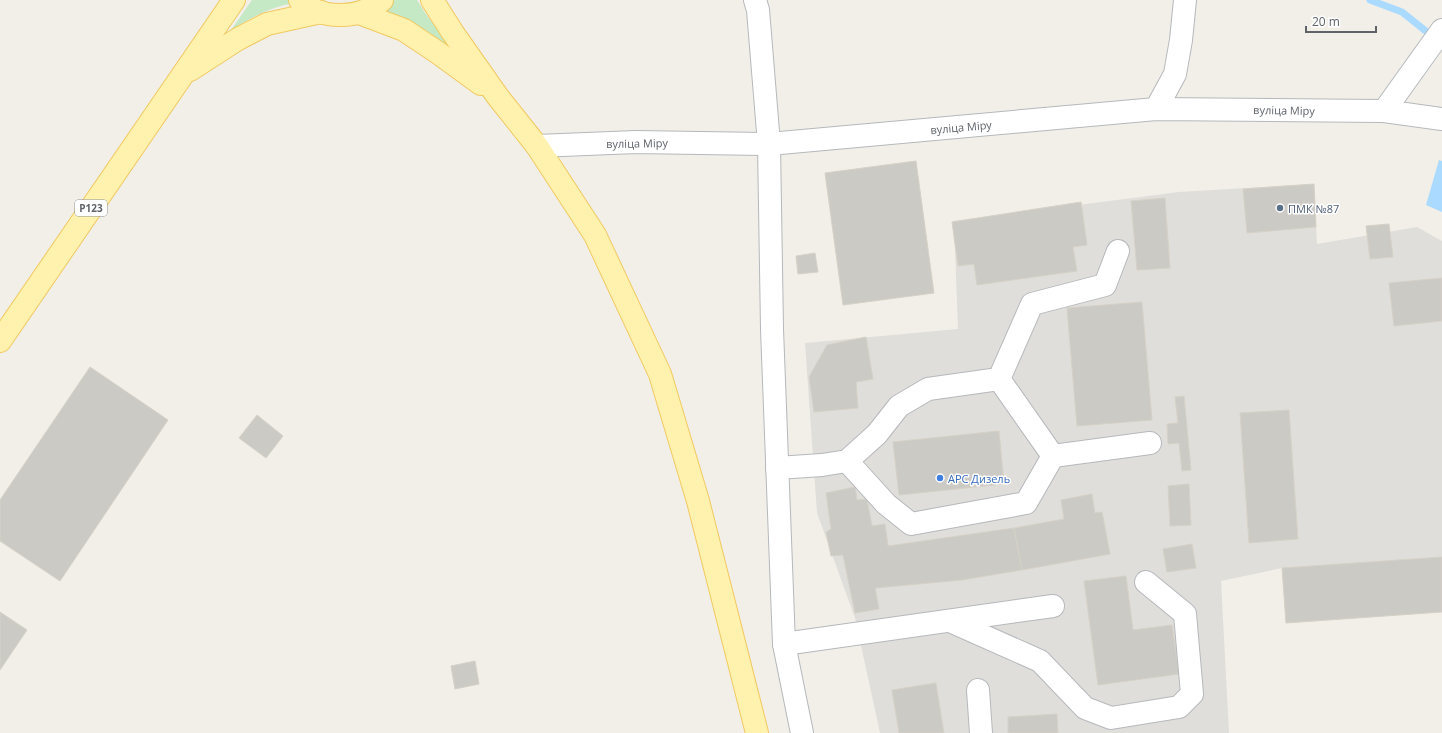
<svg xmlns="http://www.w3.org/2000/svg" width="1442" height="733" viewBox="0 0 1442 733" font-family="'Open Sans',sans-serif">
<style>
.industrial{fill:#e0deda}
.green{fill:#c5e8c5}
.water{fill:#aadaff}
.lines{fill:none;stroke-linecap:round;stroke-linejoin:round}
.stream{stroke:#aadaff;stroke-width:7}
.building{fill:#cccac5;stroke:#d6d1c6}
.minor-casing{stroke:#b5b8bc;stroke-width:24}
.major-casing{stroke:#f2c960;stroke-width:24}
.minor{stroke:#fff;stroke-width:22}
.major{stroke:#fff2af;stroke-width:22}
.service-dot{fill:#5c6f8a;stroke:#fff;stroke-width:1.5}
.shop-dot{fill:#3f7fe0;stroke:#fff;stroke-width:1.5}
.labels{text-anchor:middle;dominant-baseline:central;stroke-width:3;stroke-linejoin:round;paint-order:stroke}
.shield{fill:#fff;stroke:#8f9295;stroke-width:1}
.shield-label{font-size:10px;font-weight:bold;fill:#5f6368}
.street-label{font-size:11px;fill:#5f6368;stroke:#fff}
.service-label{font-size:11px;fill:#4e5e75;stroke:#fff;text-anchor:start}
.shop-label{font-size:11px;fill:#366cbe;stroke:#fff;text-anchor:start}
</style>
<rect width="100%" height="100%" fill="#f1efe8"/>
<!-- industrial -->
<path class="industrial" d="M1314,184L1317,244L1417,227L1442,241V612L1286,623L1282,568L1221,581L1229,733H880L855,618L817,513L805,343L958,329L954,221L1179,192Z"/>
<!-- green -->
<g class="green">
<path d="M252,0H292L294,3C271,7 251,17 231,30Z"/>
<path d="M395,0H417L425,13L462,63L381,10Z"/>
</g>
<!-- water -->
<path class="water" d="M1439,160L1442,161V212L1426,205Z"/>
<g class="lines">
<!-- stream -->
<path class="stream" d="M1370,0L1402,12L1432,36"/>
</g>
<!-- building -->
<g class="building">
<path d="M916,161L934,293L843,305L825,173Z"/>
<path d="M1314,184L1316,227L1247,233L1243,189Z"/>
<path d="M1165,198L1170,268L1137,270L1131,201Z"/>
<path d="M1081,202L1087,245L1073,247L1077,271L977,285L974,264L958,266L952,222Z"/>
<path d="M1389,224L1393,257L1370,259L1366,226Z"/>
<path d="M815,253L818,272L798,274L796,256Z"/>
<path d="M1442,278V321L1394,326L1389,283Z"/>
<path d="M1142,302L1152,420L1077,426L1067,308Z"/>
<path d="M866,337L873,379L856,382L858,408L814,412L809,377L827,345Z"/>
<path d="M90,367L168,420L60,581L0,541V500Z"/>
<path d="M1184,396L1191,470L1182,471L1179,443L1168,444L1167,424L1178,423L1175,397Z"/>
<path d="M1289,410L1298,539L1249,543L1240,413Z"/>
<path d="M257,415L283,436L266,458L239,438Z"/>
<path d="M999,431L1004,484L899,495L893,442Z"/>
<path d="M1189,484L1191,525L1170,526L1168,486Z"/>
<path d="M855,487L857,500L867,499L872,526L885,524L888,546L1014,528L1022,570L962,580L875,588L879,609L855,613L843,555L831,556L826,532L831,529L826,493Z"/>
<path d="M1092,494L1095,513L1102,512L1110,554L1022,570L1014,528L1064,519L1061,500Z"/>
<path d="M1192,544L1196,568L1167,572L1163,549Z"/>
<path d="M1442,557V612L1286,623L1282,568Z"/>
<path d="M1126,576L1133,630L1172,625L1179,674L1098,685L1084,581Z"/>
<path d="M0,612L27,630L0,670Z"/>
<path d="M475,661L479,684L455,689L451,666Z"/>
<path d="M936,683L944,733H899L892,690Z"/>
<path d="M1057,714L1058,733H1008V717Z"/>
</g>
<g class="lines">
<defs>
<g id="minor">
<path d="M755,0L758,10L769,144L772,329L784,644L802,733"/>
<path d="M1156,109L1175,74L1181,40L1185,0"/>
<path d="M1384,111L1442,30"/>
<path d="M537,146L636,142L769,144L1156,109L1384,111L1442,119"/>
<path d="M999,379L1053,456L1150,443"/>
<path d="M847,461L886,504L911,524L1026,503L1053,456"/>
<path d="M777,468L822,465L847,461L877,434L899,406L928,389L999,379L1032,304L1105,285L1118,251"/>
<path d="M950,621L1040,661L1085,708L1111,718L1179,707L1192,694L1185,614L1146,582"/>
<path d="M784,644L1053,606"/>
<path d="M978,690L981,733"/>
</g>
<g id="major">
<path d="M300,0C321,21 361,19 382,0"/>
<path d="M432,0L453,33L498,97L537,146L595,235L660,374L698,501L757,733"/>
<path d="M359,13L404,30L437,52L481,84"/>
<path d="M190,70L238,39L267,24L321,12"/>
<path d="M0,341L234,0"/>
</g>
</defs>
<!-- minor casing -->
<use href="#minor" class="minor-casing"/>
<!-- major casing -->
<use href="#major" class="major-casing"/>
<!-- minor -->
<use href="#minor" class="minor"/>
<!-- major -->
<use href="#major" class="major"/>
</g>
<!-- markers -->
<circle class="service-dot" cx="1280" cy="208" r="4"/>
<circle class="shop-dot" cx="940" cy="478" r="4"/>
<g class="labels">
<!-- shield labels -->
<rect class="shield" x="75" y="200" width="32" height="16" rx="3"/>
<g class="shield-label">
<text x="91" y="208">Р123</text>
</g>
<!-- street labels -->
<g class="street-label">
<text transform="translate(1284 110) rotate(1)">вуліца Міру</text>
<text transform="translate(961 127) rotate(-5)">вуліца Міру</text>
<text transform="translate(637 143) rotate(-1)">вуліца Міру</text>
</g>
<!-- service labels -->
<g class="service-label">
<text x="1288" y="208">ПМК №87</text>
</g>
<!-- shop labels -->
<g class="shop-label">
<text x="948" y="478">АРС Дизель</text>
</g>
</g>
<!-- scale -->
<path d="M1306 26v6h70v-6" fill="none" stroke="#5f6368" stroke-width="2"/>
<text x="1312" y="26" font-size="12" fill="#5f6368" stroke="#ffffff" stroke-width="3" paint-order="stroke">20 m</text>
</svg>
